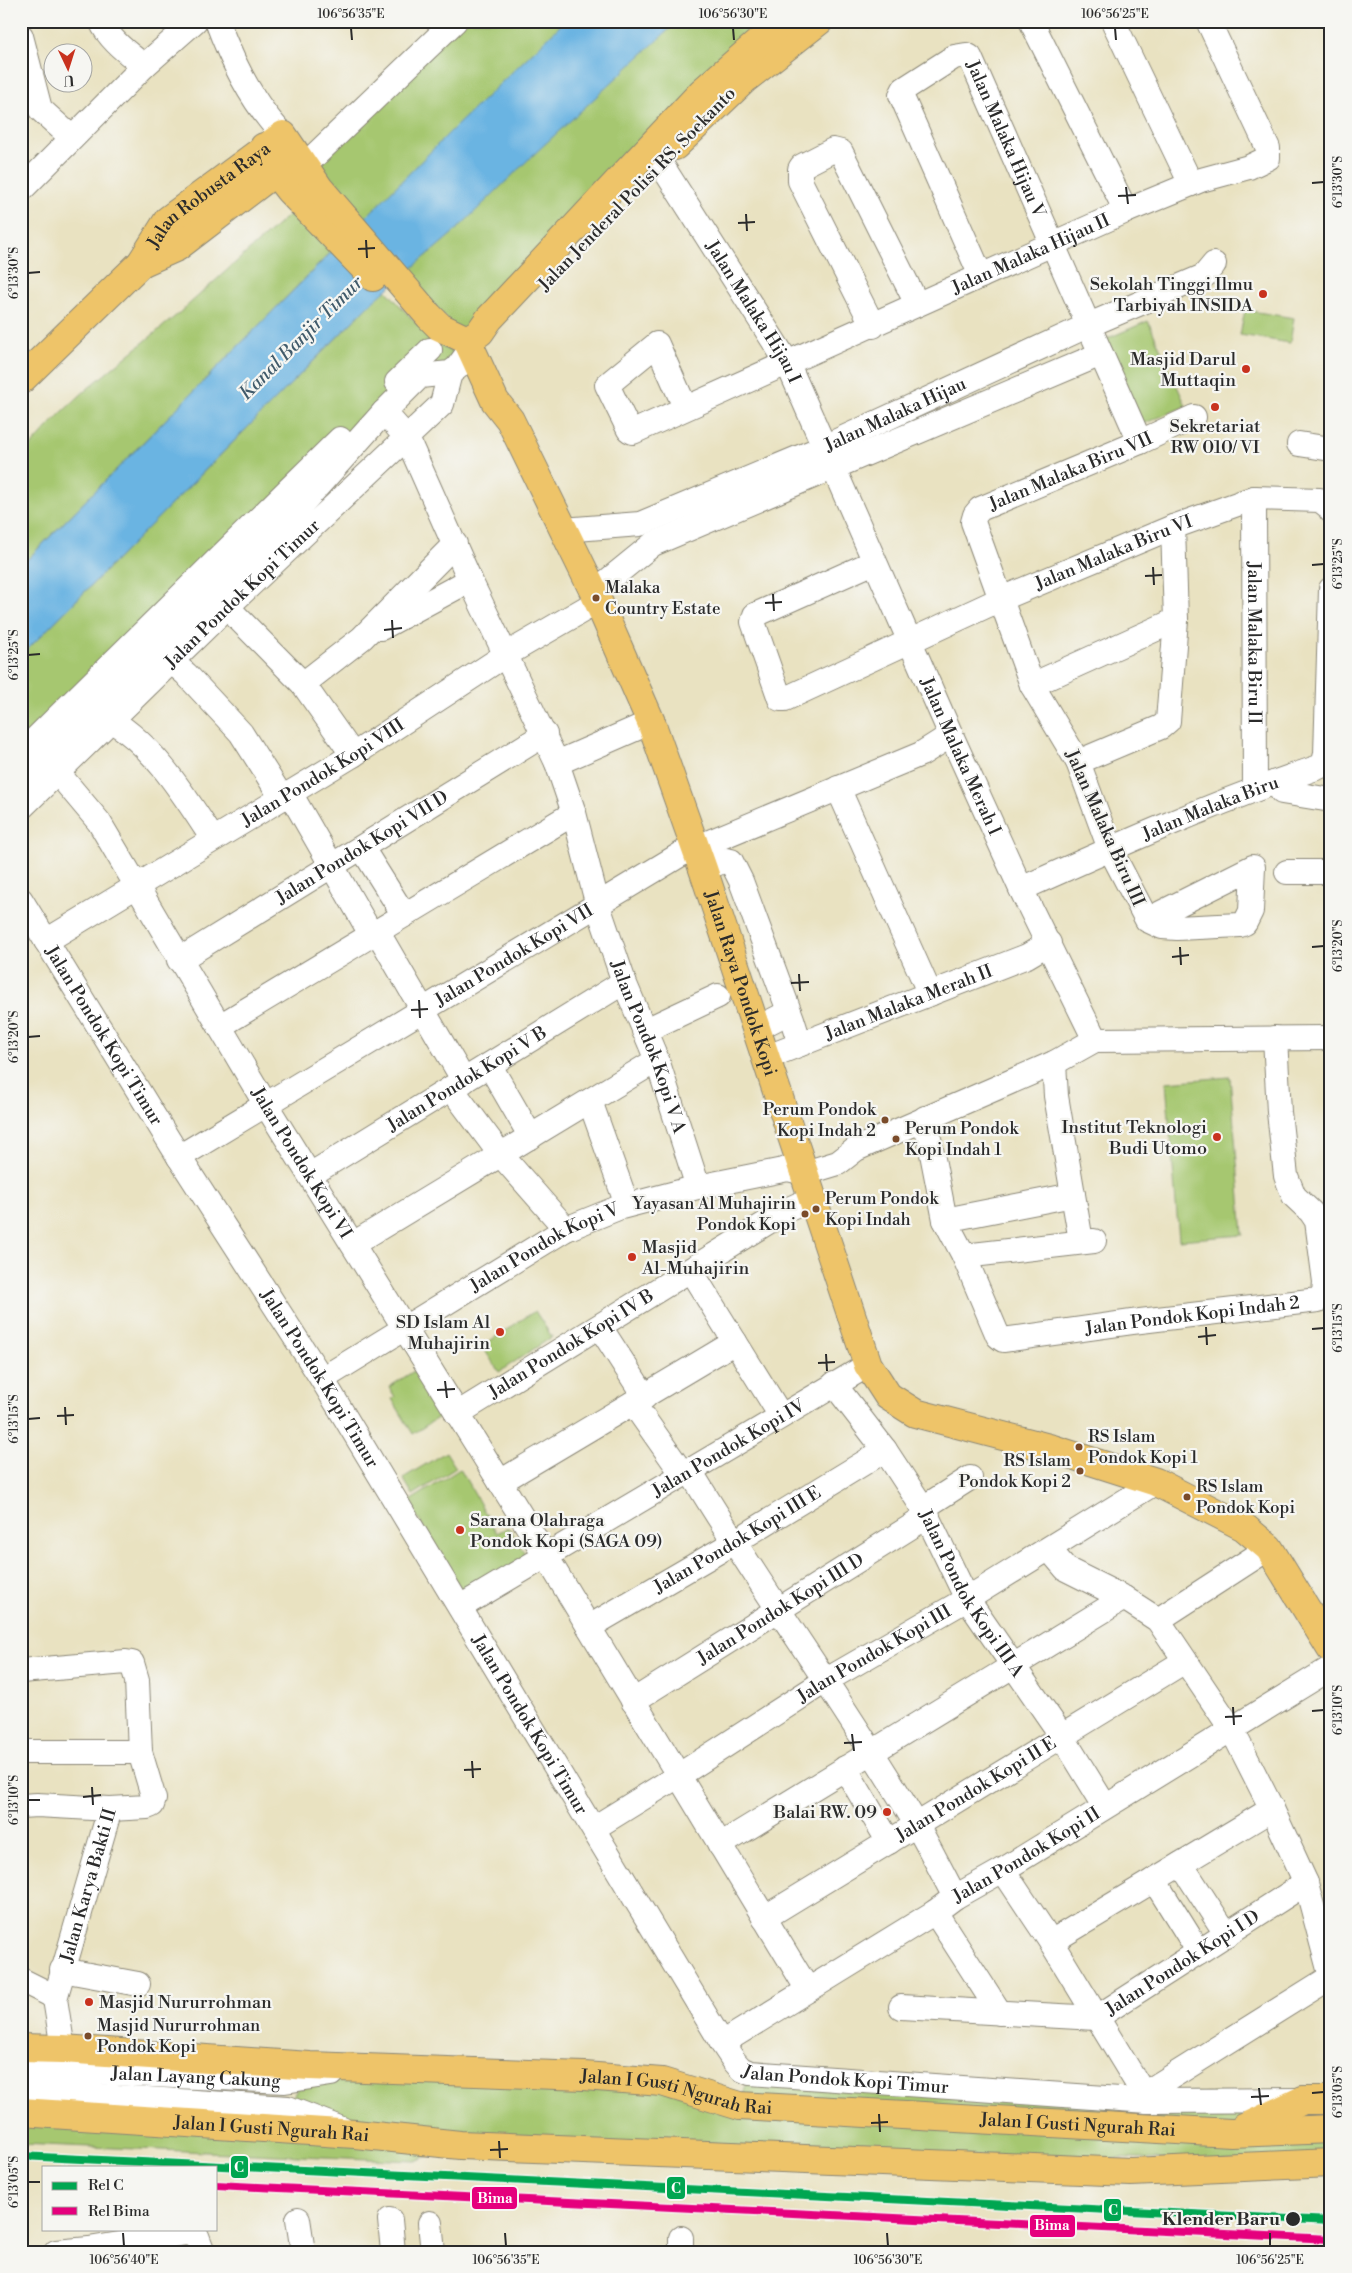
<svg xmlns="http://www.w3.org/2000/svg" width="1352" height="2273" viewBox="0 0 1352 2273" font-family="'Libre Bodoni',serif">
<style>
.green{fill:#a6c770;stroke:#68794e}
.water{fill:#6ab4e2;stroke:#4a7086}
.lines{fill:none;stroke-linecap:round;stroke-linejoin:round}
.minor-casing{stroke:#8a8676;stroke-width:26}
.major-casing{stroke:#8a8676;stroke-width:30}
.minor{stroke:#fff;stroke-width:24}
.major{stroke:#eec469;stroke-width:28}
.rail-1-casing{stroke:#f6f6f2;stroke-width:11}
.rail-2-casing{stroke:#f6f6f2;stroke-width:11}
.rail-1{stroke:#00a651;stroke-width:8}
.rail-2{stroke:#e5007d;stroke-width:8}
.ticks{fill:none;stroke:#2b2b2b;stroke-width:2}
.poi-dot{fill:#c8321e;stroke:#f6f6f2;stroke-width:2}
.bus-dot{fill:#7a4b2a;stroke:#f6f6f2;stroke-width:2}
.stop-dot{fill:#2b2b2b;stroke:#f6f6f2;stroke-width:2}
.labels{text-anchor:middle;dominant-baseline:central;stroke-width:4.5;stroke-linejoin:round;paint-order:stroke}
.bus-label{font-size:17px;fill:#2b2b2b;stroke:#f6f6f2;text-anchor:start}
.street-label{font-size:18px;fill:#2b2b2b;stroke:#f6f6f2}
.poi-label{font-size:18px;fill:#2b2b2b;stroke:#f6f6f2;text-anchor:end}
.stop-label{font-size:18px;font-weight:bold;fill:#2b2b2b;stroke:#f6f6f2;text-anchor:end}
.water-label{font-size:19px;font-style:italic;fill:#415b6b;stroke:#f6f6f2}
.line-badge{stroke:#f6f6f2;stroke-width:2}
.badge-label{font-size:14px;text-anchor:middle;font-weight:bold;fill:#fff}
.neatline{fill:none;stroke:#2b2b2b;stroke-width:2}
.ticks-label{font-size:12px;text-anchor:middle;fill:#2b2b2b}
</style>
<rect width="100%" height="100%" fill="#f6f6f2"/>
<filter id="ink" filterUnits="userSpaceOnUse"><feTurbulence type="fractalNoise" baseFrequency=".02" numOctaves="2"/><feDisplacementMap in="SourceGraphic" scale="10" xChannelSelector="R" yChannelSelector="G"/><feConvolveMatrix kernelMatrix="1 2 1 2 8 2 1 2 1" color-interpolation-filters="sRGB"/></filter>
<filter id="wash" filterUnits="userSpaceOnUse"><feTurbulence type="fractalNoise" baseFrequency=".0096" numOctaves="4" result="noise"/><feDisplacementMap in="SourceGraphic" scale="20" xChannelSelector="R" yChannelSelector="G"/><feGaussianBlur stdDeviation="1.12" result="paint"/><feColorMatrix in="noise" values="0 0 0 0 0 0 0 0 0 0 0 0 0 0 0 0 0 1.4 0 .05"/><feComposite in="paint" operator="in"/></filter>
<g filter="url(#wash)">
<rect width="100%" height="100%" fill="#e9e2c1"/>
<!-- green -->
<g class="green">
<path d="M455,21H819L775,29L467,340L304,166Z"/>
<path d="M302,203L342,241L21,566V457L60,414L87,389L178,314Z"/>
<path d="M385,289C408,313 432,347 465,357L420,376L21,782V656Z"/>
<path d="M1245,310L1294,318L1290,343L1240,335Z"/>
<path d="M1148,321L1186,406L1143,424L1106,339Z"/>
<path d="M1230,1077L1243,1235L1179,1240L1166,1082Z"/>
<path d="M535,1311L552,1337L499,1372L482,1346Z"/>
<path d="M414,1371L442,1415L413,1434L392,1399L395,1397L389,1387Z"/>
<path d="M446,1452L456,1468L413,1495L403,1478Z"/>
<path d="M460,1469L497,1533L508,1527L527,1557L464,1594L408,1502Z"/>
<path d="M750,2073L1331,2100V2163L460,2145L415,2161L21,2144V2112L288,2108L302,2078L584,2076L740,2105Z"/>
</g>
<!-- water -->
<path class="water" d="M565,21H678L530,158L453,233L369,305L21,656V566L452,130Z"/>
</g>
<g filter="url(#ink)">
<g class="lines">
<defs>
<g id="minor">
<path d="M101,21C109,40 128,53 144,66"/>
<path d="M217,21C232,62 252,103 283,135"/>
<path d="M1031,21L1126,211"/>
<path d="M1113,21L1191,184"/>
<path d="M21,36L40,109L72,138"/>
<path id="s1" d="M659,161L787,362L951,735L1021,889L1095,1040"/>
<path d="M304,166L455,21"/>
<path d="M21,190L144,66L195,21"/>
<path id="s2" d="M981,276L901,95L904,89L954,57L966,55L970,57L1140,442"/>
<path d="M873,326L800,181V169L802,166L833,150L841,152L917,304"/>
<path d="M397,382L430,350"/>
<path id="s3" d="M685,407L657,344L607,385L629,430L633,432L1126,211L1201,180L1249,167L1268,158V148L1208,21"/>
<path id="s4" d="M384,412L407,438L470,580L557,763L574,813L598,906L624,982L657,1060L698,1187"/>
<path d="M1299,444L1331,449"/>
<path id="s5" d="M1254,498L1255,789"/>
<path id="s6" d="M563,530L640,524L824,447L1089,325L1204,276L1214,264"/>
<path id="s7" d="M874,562L755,615L753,622L780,699H785L1001,599L1173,527L1254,498L1320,500L1329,507L1331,511"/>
<path d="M594,592L653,544L1101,354"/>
<path d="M227,607L303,684L353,755"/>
<path d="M381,628L470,580"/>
<path d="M172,662L186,674L241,733L282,798"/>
<path d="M303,684L362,638L455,544"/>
<path d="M1032,685L1176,620"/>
<path d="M112,721C156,748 185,797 213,839"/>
<path d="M21,753L340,439"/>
<path d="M1078,762L1161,727L1168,721L1176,620L1173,527"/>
<path d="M557,763L651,722"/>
<path id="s8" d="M57,772L99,822L266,1105L546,1556L808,1990"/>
<path d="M21,782L292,515L384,412L420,376L450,373L457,368L465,357"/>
<path d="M838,788L930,994"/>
<path d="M1282,792L1331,800"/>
<path d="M290,793L371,934"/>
<path id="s9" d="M21,808L227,607L442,404L450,373"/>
<path d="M362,848L404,915"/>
<path d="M703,869L726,860L731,861L741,881L792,1019L800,1044"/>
<path d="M1287,872H1331"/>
<path id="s10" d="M1021,889C1119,845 1217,801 1319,767L1324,762L1326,754L1331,589"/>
<path id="s11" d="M21,900L179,1157L322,1379L722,2043L734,2061L741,2069L750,2073L1148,2101L1302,2100"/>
<path id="s12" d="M1147,920L1253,867L1251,911L1245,923L1240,925L1177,928L1162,927L1147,920L1110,849L1078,762L1032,685L973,522L975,515L980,509L1140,442L1194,417"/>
<path d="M377,931L464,1081"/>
<path id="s13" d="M46,941L353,755L507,654L597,602"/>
<path id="s14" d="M179,960L545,734"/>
<path d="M220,1026L574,813"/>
<path d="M756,1029L789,1012"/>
<path d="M644,1031L718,996"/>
<path id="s15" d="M765,1058L1027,956L1049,943"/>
<path d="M1054,1063L1056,1096L1081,1241"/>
<path d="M490,1066L531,1137"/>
<path d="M451,1088L501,1155L566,1229"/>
<path d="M590,1101L627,1205"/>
<path id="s16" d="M925,1118L945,1220L964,1256L998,1336L1003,1340L1132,1322L1318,1300L1324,1293L1325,1282L1317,1221L1311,1212L1294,1196L1286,1176L1279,1112L1275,1038"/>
<path id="s17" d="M179,1157L683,853L921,754L951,735"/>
<path id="s18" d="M310,1175L624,982"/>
<path d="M945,1220L1073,1195"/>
<path d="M353,1244L657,1060"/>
<path d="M964,1256L1094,1241"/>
<path d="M691,1271L781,1416"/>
<path d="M600,1327L645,1397"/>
<path id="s19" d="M322,1379L566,1229L618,1208L698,1187L788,1169L805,1173L838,1163L856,1149L1054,1063L1095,1040L1331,1038"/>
<path id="s20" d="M834,1384L885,1450L923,1508L967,1599L1062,1736L1105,1806"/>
<path d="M633,1403L682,1473"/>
<path id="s21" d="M457,1414L789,1209L813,1198"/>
<path d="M689,1469C761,1590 845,1703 916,1824C930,1848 942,1873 955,1897"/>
<path d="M500,1482L735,1342"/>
<path d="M923,1508L970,1478"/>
<path d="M1049,1549L1066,1569L1124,1598L1158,1620L1232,1730L1272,1809L1306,1883L1331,1977"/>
<path id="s22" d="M460,1607L868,1365"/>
<path d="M1158,1620L1269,1548"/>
<path id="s23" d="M589,1627L733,1543L885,1450"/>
<path d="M21,1671L126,1662L132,1663L137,1680L140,1752L154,1799L152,1805L147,1807L110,1809L37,1805L21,1806"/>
<path id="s24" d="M633,1701L928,1516"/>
<path d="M21,1752H140"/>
<path d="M845,1768L889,1842"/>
<path id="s25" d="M594,1828L678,1776L825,1681L967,1599L1156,1482"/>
<path d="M720,1845L1124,1598"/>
<path d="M1181,1864L1227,1935"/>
<path d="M1003,1870L1051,1942L1148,2101"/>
<path d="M1154,1880L1199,1952"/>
<path d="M935,1912L1000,2013"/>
<path id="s26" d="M764,1918L1185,1661"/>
<path d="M1051,1942L1272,1809"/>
<path d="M62,1970L138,1984"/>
<path d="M21,1980L49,1994L55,1999"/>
<path id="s27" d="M901,2007L1096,2018L1306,1883"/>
<path id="s28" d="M722,2043L935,1912L955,1897L1003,1870L1331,1668"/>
<path id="s29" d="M63,2049L55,1999L110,1809"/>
<path id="s30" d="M21,2069L285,2081L331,2074"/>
<path d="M21,2091L288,2108L342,2129"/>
<path d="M1144,2094L1331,1977"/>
<path d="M298,2219L303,2252"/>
<path d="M390,2220L393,2252"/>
<path d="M430,2223L433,2252"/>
<path d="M681,2238V2252"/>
<path d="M56,2252L89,2249L186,2233L197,2236L203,2252"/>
</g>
<g id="major">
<path d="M675,146L745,79L819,21"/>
<path d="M264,147L275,172L289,190L373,277"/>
<path d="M141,263L177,247L275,172L293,168"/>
<path id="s31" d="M467,340L495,401L510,420L594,592L651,722L703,869L868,1365L888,1396L915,1413L1053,1449L1156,1482L1244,1527L1269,1548L1331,1649"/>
<path id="s32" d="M21,380L141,263L168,220L283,135L319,188L429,316L440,327L467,340L480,332L489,319L702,92L783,21"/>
<path id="s33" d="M21,2048L63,2049L310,2066L584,2076L662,2082L740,2106L1231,2133L1331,2129"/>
<path id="s34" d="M21,2112L355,2134L460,2145L1131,2172L1331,2163"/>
<path d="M1244,2128L1303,2100H1331"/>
</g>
</defs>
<!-- minor casing -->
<use href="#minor" class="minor-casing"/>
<!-- major casing -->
<use href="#major" class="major-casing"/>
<!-- minor -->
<use href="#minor" class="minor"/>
<!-- major -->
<use href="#major" class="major"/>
<defs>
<path id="rail-1" d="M21,2156L1331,2221"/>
<path id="rail-2" d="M216,2185L1331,2239"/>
</defs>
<!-- rail-1 casing -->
<use href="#rail-1" class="rail-1-casing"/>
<!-- rail-2 casing -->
<use href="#rail-2" class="rail-2-casing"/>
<!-- rail-1 -->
<use href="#rail-1" class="rail-1"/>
<!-- rail-2 -->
<use href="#rail-2" class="rail-2"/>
</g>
</g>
<!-- ticks -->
<path class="ticks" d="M351,28L352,40M733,28L734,40M1115,28L1116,40M1312,183L1324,182M1126,187L1128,204M1118,196L1136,195M746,214L747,231M738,223L755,222M366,240L367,258M358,249L375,248M28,273L40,272M1312,565L1324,564M1153,567L1154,585M1145,576L1162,575M773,594L774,611M765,603L782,602M392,620L393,638M384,630L402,628M28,655L40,654M1180,947L1181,965M1312,947L1324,946M1172,957L1189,955M799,974L800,991M791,983L809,982M419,1000L420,1018M411,1010L428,1009M28,1037L40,1036M1206,1327L1207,1345M1312,1329L1324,1328M1198,1337L1216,1335M826,1354L827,1371M818,1363L835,1362M445,1381L447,1398M437,1390L455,1389M65,1407L66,1425M57,1416L74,1415M28,1419L40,1418M1233,1707L1234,1725M1312,1711L1324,1710M1225,1717L1242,1716M852,1734L854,1751M844,1743L862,1742M472,1761L473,1778M464,1770L481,1769M92,1787L93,1805M83,1797L101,1795M28,1800H40M1259,2088L1261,2105M1312,2093L1324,2092M1251,2097L1269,2096M879,2114L880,2132M871,2123L888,2122M499,2141L500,2158M490,2150L508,2149M28,2182H40M123,2233L124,2246M505,2233L506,2246M887,2233L888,2246M1270,2233V2246"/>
<!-- markers -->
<g class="poi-dot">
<circle cx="1263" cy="294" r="5"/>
<circle cx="1246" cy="369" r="5"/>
<circle cx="1215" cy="407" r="5"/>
<circle cx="1217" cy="1137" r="5"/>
<circle cx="632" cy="1257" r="5"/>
<circle cx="500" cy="1332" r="5"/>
<circle cx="460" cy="1530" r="5"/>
<circle cx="887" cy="1812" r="5"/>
<circle cx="89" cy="2002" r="5"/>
</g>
<g class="bus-dot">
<circle cx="596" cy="598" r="4.5"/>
<circle cx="885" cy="1120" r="4.5"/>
<circle cx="896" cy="1139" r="4.5"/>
<circle cx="816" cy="1209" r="4.5"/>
<circle cx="805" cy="1214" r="4.5"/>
<circle cx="1079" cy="1447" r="4.5"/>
<circle cx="1080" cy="1471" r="4.5"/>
<circle cx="1187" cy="1497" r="4.5"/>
<circle cx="88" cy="2036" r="4.5"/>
</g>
<circle class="stop-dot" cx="1293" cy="2219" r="8"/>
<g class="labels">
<!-- bus labels -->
<g class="bus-label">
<text x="605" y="588">Malaka<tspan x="605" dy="21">Country Estate</tspan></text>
<text x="876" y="1110" text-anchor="end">Perum Pondok<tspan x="876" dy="21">Kopi Indah 2</tspan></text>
<text x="905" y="1129">Perum Pondok<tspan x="905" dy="21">Kopi Indah 1</tspan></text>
<text x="825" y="1199">Perum Pondok<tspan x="825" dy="21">Kopi Indah</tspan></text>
<text x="796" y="1204" text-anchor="end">Yayasan Al Muhajirin<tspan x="796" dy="21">Pondok Kopi</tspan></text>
<text x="1088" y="1437">RS Islam<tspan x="1088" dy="21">Pondok Kopi 1</tspan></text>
<text x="1071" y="1461" text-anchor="end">RS Islam<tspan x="1071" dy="21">Pondok Kopi 2</tspan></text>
<text x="1196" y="1487">RS Islam<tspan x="1196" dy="21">Pondok Kopi</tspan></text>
<text x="97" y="2026">Masjid Nururrohman<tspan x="97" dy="21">Pondok Kopi</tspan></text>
</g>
<!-- street labels -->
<g class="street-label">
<text stroke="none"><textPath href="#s2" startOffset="370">Jalan Malaka Hijau V</textPath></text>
<text transform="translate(637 189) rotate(-46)">Jalan Jenderal Polisi RS. Soekanto</text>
<text stroke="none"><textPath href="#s32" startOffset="265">Jalan Robusta Raya</textPath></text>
<text stroke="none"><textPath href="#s3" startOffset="624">Jalan Malaka Hijau II</textPath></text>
<text stroke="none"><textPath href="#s1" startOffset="178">Jalan Malaka Hijau I</textPath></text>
<text stroke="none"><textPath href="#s6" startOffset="355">Jalan Malaka Hijau</textPath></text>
<text stroke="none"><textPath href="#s12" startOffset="825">Jalan Malaka Biru VII</textPath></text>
<text stroke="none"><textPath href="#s7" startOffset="584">Jalan Malaka Biru VI</textPath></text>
<text stroke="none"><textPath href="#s9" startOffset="308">Jalan Pondok Kopi Timur</textPath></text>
<text stroke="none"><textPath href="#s5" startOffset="145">Jalan Malaka Biru II</textPath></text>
<text stroke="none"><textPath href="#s1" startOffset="669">Jalan Malaka Merah I</textPath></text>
<text stroke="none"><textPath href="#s13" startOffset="324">Jalan Pondok Kopi VIII</textPath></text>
<text stroke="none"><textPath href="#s10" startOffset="206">Jalan Malaka Biru</textPath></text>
<text transform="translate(1105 828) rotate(66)">Jalan Malaka Biru III</text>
<text stroke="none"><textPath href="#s14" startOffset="215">Jalan Pondok Kopi VII D</textPath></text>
<text stroke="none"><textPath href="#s17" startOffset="391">Jalan Pondok Kopi VII</textPath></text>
<text stroke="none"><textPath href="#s31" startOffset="701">Jalan Raya Pondok Kopi</textPath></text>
<text stroke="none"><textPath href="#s15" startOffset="154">Jalan Malaka Merah II</textPath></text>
<text stroke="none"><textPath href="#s11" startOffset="159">Jalan Pondok Kopi Timur</textPath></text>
<text stroke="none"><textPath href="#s4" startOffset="691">Jalan Pondok Kopi V A</textPath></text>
<text stroke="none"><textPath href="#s18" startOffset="184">Jalan Pondok Kopi V B</textPath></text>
<text stroke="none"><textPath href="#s8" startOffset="462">Jalan Pondok Kopi VI</textPath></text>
<text stroke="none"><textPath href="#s19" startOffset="259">Jalan Pondok Kopi V</textPath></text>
<text stroke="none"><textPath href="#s16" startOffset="429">Jalan Pondok Kopi Indah 2</textPath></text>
<text stroke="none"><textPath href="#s21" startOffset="134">Jalan Pondok Kopi IV B</textPath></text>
<text stroke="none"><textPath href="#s11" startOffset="564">Jalan Pondok Kopi Timur</textPath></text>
<text stroke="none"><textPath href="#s22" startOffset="312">Jalan Pondok Kopi IV</textPath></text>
<text stroke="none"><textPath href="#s23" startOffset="172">Jalan Pondok Kopi III E</textPath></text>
<text stroke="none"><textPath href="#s20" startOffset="251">Jalan Pondok Kopi III A</textPath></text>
<text stroke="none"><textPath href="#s24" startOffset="174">Jalan Pondok Kopi III D</textPath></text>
<text stroke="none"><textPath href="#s25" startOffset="330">Jalan Pondok Kopi III</textPath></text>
<text stroke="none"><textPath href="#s11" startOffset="969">Jalan Pondok Kopi Timur</textPath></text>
<text stroke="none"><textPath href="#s26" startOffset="248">Jalan Pondok Kopi II E</textPath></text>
<text stroke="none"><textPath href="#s28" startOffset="358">Jalan Pondok Kopi II</textPath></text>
<text stroke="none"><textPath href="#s29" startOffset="169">Jalan Karya Bakti II</textPath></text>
<text stroke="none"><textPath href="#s27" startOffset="298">Jalan Pondok Kopi I D</textPath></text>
<text stroke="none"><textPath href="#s11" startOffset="1479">Jalan Pondok Kopi Timur</textPath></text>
<text stroke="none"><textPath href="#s30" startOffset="175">Jalan Layang Cakung</textPath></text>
<text stroke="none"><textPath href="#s33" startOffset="658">Jalan I Gusti Ngurah Rai</textPath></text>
<text stroke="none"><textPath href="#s33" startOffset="1062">Jalan I Gusti Ngurah Rai</textPath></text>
<text stroke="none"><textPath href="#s34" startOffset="251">Jalan I Gusti Ngurah Rai</textPath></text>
</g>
<!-- poi labels -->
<g class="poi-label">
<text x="1253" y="284">Sekolah Tinggi Ilmu<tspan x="1253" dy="21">Tarbiyah INSIDA</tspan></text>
<text x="1236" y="359">Masjid Darul<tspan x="1236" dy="21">Muttaqin</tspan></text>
<text x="1215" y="426" text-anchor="middle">Sekretariat<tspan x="1215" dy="21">RW 010/ VI</tspan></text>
<text x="1207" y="1127">Institut Teknologi<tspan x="1207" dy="21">Budi Utomo</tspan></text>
<text x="642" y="1247" text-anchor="start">Masjid<tspan x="642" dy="21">Al-Muhajirin</tspan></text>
<text x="490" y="1322">SD Islam Al<tspan x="490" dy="21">Muhajirin</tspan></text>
<text x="470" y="1520" text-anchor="start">Sarana Olahraga<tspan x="470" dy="21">Pondok Kopi (SAGA 09)</tspan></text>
<text x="877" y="1812">Balai RW. 09</text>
<text x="99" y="2002" text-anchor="start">Masjid Nururrohman</text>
</g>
<!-- stop labels -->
<g class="stop-label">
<text x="1280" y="2219">Klender Baru</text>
</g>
<!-- water labels -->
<g class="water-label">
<text transform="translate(301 338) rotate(-45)">Kanal Banjir Timur</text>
</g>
</g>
<g class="line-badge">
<rect x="230" y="2155" width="19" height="24" rx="5" fill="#00a651"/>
<rect x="666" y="2176" width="20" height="24" rx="5" fill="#00a651"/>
<rect x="471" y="2186" width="47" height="24" rx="5" fill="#e5007d"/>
<rect x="1103" y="2198" width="19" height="24" rx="5" fill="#00a651"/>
<rect x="1029" y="2214" width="47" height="24" rx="5" fill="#e5007d"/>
</g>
<g class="badge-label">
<text x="239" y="2172">C</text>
<text x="676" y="2193">C</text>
<text x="495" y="2203">Bima</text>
<text x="1113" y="2215">C</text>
<text x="1052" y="2230">Bima</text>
</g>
<!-- margin -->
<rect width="1352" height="2273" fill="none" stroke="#f6f6f2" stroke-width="55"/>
<!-- legend -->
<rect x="42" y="2166" width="175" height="65" fill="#f6f6f2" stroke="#a5a5a2"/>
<rect x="52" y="2182" width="25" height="8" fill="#00a651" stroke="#a5a5a2"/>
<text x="88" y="2190" font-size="15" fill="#2b2b2b">Rel C</text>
<rect x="52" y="2207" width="25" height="8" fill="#e5007d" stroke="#a5a5a2"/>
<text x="88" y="2216" font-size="15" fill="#2b2b2b">Rel Bima</text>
<!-- north arrow -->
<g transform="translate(68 68) rotate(176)"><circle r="24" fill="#f6f6f2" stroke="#a5a5a2"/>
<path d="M0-4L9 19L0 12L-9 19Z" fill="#c8321e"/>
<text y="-8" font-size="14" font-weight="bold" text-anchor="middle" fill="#2b2b2b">U</text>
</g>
<rect x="28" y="28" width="1296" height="2218" class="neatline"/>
<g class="ticks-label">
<text x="351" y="18">106°56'35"E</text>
<text x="733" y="18">106°56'30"E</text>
<text x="1115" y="18">106°56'25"E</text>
<text transform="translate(1338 182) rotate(-90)" y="4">6°13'30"S</text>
<text transform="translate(14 273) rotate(-90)" y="4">6°13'30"S</text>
<text transform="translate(1338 564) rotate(-90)" y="4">6°13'25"S</text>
<text transform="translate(14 655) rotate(-90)" y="4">6°13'25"S</text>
<text transform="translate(1338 946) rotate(-90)" y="4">6°13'20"S</text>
<text transform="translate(14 1037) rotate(-90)" y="4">6°13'20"S</text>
<text transform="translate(1338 1328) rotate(-90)" y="4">6°13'15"S</text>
<text transform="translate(14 1419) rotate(-90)" y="4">6°13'15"S</text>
<text transform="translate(1338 1710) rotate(-90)" y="4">6°13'10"S</text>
<text transform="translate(14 1800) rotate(-90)" y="4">6°13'10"S</text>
<text transform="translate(1338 2092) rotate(-90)" y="4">6°13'05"S</text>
<text transform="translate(14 2182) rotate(-90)" y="4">6°13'05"S</text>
<text x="124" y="2264">106°56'40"E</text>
<text x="506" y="2264">106°56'35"E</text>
<text x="888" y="2264">106°56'30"E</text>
<text x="1270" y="2264">106°56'25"E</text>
</g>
</svg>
